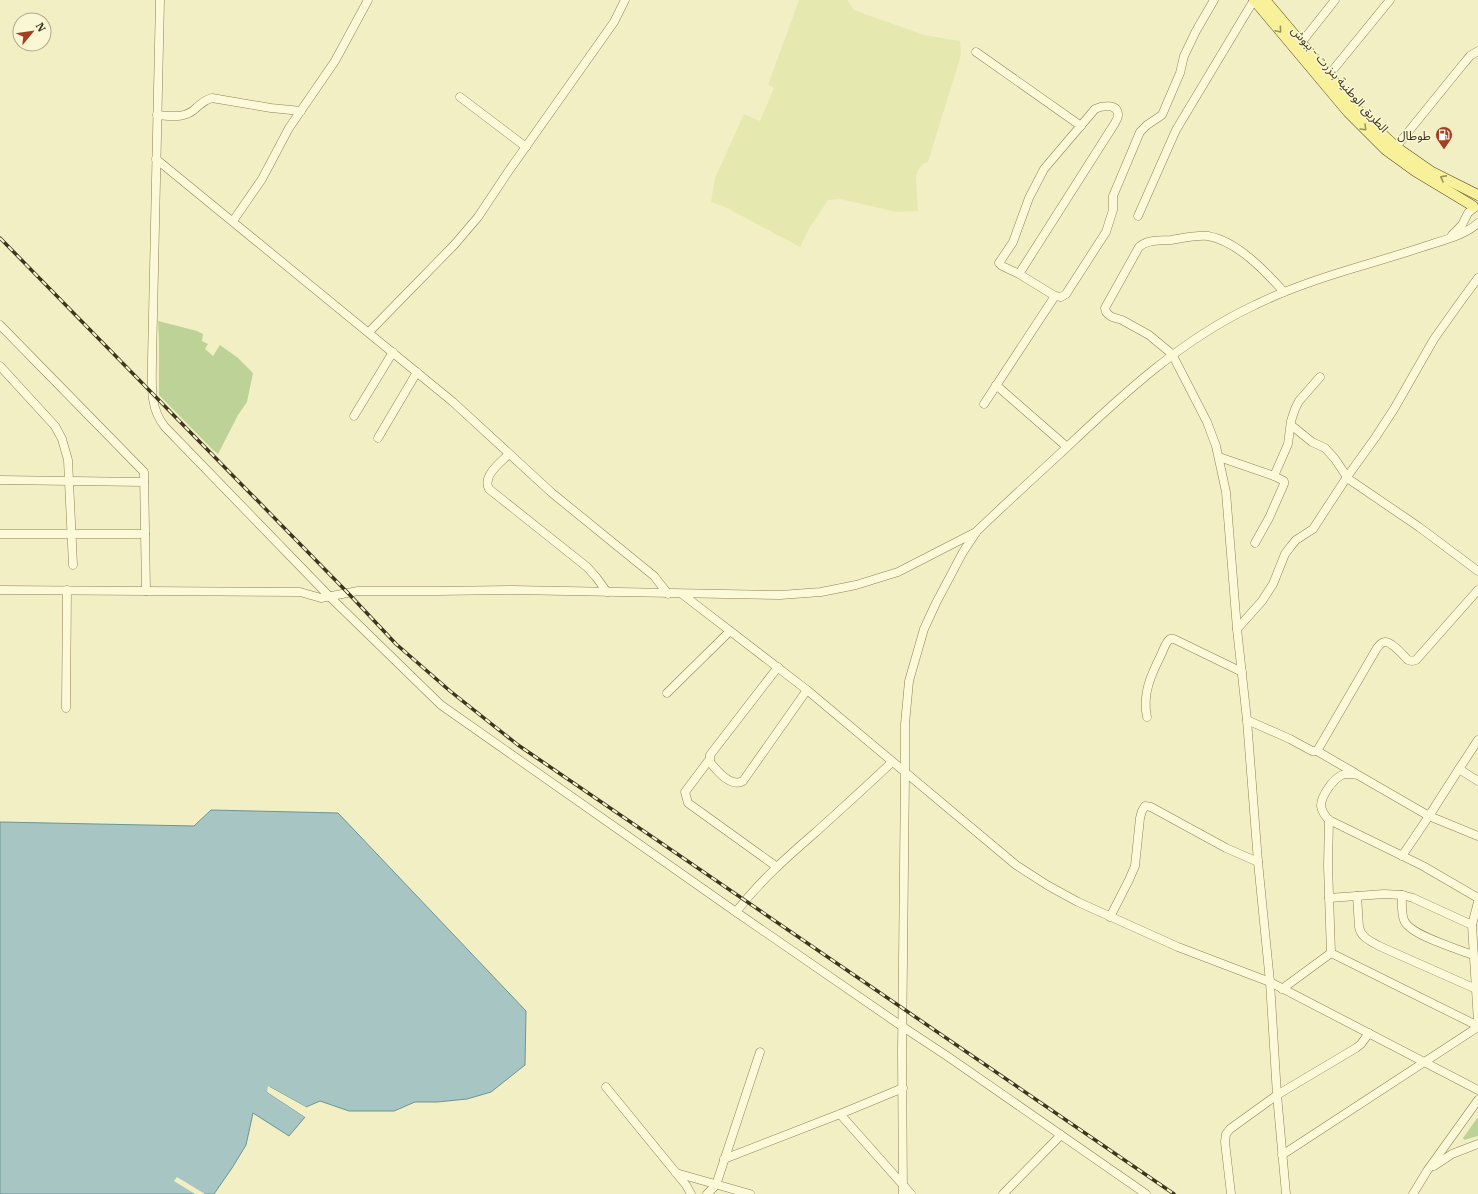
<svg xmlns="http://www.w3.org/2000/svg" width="1478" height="1194" viewBox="0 0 1478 1194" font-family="'IBM Plex Serif','Noto Sans Arabic',serif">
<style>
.farmland{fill:#e5e9b0}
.green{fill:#bdd296}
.water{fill:#a6c5c3;stroke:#6c9594}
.pier{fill:#f2efc4}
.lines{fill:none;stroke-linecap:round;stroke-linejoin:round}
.minor-casing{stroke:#8f8258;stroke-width:9}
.major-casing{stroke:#5d4e2c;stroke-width:11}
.minor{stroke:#fcf9d8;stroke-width:8}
.major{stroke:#f9f199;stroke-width:10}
.rail-casing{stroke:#3e351d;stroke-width:3.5}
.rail{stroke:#f9f7d4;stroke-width:2;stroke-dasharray:6;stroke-linecap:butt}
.oneway{stroke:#9c935b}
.labels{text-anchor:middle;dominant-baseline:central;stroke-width:3;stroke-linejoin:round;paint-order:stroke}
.street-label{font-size:12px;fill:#3e351d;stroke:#f9f7d4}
.poi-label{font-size:12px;fill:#3e351d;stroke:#f9f7d4;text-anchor:end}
</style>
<rect width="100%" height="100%" fill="#f2efc4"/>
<!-- farmland -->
<path class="farmland" d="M799,0H847L854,10L924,35L960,41L961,55L928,162L924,163L918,170L916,177L918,211L897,212L840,199L828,200L810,227L800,247L725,207L711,202L715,178L744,114L760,121L774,88L768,85Z"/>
<!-- green -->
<g class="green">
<path d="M158,321L197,331L203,334L202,341L208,344L205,349L213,356L220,345L238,358L253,373L247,402L238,415L218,454L213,450L159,395V342Z"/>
<path d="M1478,1117V1136L1464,1140L1463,1138Z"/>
</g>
<!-- water -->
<path class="water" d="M211,810L338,813L526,1011L525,1065L491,1092L467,1099L437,1102H415L394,1111H349L320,1101L306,1107L270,1087L267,1092L305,1117L289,1136L253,1113L246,1145L232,1168L214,1194H0V822L194,826Z"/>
<!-- pier -->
<g class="pier">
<path d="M268,1086L306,1107V1109L271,1090L270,1091L305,1115V1117L267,1092Z"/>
<path d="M177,1177L205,1194H195L174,1181Z"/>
</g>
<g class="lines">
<defs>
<g id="minor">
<path d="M160,0L152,360C152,383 149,408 165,427L329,596L441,705L736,912L903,1027L947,1056L1146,1194"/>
<path d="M1301,43L1335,0"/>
<path d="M976,52L1081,126"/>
<path d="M1328,76L1390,0"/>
<path d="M460,97L526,147"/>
<path d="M157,115C171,116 185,119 196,108C202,103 204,100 212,98L271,108L301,111"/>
<path d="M1396,147L1460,68L1470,56L1478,51"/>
<path d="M156,159L453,402L552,493L654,576L668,594"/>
<path d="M1138,216L1176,130L1254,0"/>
<path d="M233,221L262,179L289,128L335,61L368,0"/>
<path d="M1452,235L1462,225L1468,213L1474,208"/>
<path d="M1019,274L1115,123C1116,121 1119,116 1118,114C1117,103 1101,106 1095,109L1044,169L1029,198L1013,242L999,263L1002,266L1019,274L1055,296L1061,297L1066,294L1106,232L1113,210V196L1140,132L1147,125L1162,115L1180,73L1184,56L1196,31L1214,0"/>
<path d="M1284,292C1265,271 1237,241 1208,236C1197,235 1183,238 1171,240C1160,241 1148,239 1139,247L1105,308L1106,312L1109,315L1112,317L1122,320L1149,335L1172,354L1207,422L1216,446L1226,492L1237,629L1247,720L1258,862L1270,982L1277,1095L1286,1194"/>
<path d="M0,325L144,472L146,591"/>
<path d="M369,332L455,244L478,217L508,172L614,22L625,0"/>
<path d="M0,366L55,426L62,439L68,460L73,565"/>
<path d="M996,385L1067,447"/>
<path d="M984,404L1055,296"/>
<path d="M354,416L393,352"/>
<path d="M1291,425L1312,442L1325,448L1335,459L1347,477L1350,480L1419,527L1478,571"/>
<path d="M378,438L417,372"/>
<path d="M509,454C500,463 482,476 489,489L587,567L596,577L607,592"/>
<path d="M1219,457L1274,476L1284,481V484L1269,518L1255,543"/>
<path d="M1274,476L1288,444L1291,421L1295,409L1299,401L1320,377"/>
<path d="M0,480L144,482"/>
<path d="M0,534H145"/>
<path d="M0,590L300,592L321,598L358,591H436L513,590L780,595L821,592L856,585L898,572L976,532"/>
<path d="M682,594L807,690L1016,865L1047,885L1078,902L1178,947L1270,982L1478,1090"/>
<path d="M1237,629L1262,601L1273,584L1285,554L1291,546L1296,540L1313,529L1347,477L1375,438L1394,409L1434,339L1461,301L1478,278"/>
<path d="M778,667L710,755V762C717,771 731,788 743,781L807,690"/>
<path d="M667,693L730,631"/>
<path d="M66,708L67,590"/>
<path d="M1147,717C1142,694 1151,675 1161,655C1164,649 1165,643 1170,639H1174L1242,672"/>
<path d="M1247,720L1290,739L1312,751H1317L1377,648C1379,646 1380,644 1382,643C1389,638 1403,655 1408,660L1412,661L1416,660L1478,590"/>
<path d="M1478,740L1459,769L1478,781"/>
<path d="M1317,751L1355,773"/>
<path d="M709,760L685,792L688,803L777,867"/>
<path d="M1329,820L1328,866L1331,953"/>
<path d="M1478,836L1429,816L1358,775C1353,774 1348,773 1342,775C1333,779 1321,796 1321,806C1322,812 1325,816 1329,820L1423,866L1478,898"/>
<path d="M1402,856L1429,816L1459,769"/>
<path d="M1402,895C1402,903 1401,912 1404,920C1409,935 1458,949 1473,955"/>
<path d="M1357,896L1359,927C1361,938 1371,941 1379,946L1476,989"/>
<path d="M1329,898L1384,894L1402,895L1413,898L1472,925"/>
<path d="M1478,902L1472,925L1478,1022"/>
<path d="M736,912C759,882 787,857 816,832C841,809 867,786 892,762"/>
<path d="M1110,917L1129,880L1135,866L1140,818L1142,811L1145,806L1151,807L1226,848L1258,862"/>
<path d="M1282,989L1331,953L1478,1026"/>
<path d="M606,1087L686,1185L691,1194"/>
<path d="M840,1114L911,1194"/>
<path d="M1282,1155L1478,1027"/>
<path d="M724,1159L840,1114L903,1088"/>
<path d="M1434,1166L1452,1154L1478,1144"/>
<path d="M676,1173L750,1194"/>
<path d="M707,1194L716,1185L760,1052"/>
<path d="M903,1194L902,1053L905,773V724L909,681L924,629L936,603L963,552L977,531C1006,503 1036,476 1065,449C1123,394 1182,339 1255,305C1285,290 1318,279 1351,269C1378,261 1405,253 1432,244C1448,239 1466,234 1478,223"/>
<path d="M1003,1194L1061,1135"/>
<path d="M1231,1194L1225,1142L1226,1134L1230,1129L1277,1095L1356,1048L1361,1044L1369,1033"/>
<path d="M1413,1194L1427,1171L1478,1100"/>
</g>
<g id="major">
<path d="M1254,0L1348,112L1386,150L1415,171L1473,206"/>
<path d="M1265,0L1364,117L1396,147L1432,172L1478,195"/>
</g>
</defs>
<!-- minor casing -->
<use href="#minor" class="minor-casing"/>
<!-- major casing -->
<use href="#major" class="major-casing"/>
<!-- minor -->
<use href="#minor" class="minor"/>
<!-- major -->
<use href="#major" class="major"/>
<defs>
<path id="rail" d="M0,238L348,593L396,644L450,691L518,745L1174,1194"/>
</defs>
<!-- rail casing -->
<use href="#rail" class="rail-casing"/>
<!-- rail -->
<use href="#rail" class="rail"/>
</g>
<!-- one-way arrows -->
<defs><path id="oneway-chevron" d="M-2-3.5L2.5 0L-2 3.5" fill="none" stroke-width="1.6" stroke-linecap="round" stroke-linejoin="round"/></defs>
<g class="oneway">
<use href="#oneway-chevron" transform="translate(1279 30) rotate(50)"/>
<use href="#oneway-chevron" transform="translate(1364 128) rotate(45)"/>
<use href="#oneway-chevron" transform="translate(1443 178) rotate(-152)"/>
</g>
<!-- icons -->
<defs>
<symbol id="fuel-pin" viewBox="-11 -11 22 30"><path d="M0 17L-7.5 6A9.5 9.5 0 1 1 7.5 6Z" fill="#a43f22" stroke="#f9f7d4"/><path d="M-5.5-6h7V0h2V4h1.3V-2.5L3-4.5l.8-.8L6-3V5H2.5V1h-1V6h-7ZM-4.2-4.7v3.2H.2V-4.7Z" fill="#fff"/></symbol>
</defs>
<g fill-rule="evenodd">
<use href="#fuel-pin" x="1434" y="125" width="20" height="27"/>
</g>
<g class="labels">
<!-- street labels -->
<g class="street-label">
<text transform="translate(1340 79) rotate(48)">الطريق الوطنية بنزرت - ببوش</text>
</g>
<!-- poi labels -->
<g class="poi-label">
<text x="1431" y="135">طوطال</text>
</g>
</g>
<!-- north arrow -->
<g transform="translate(32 32) rotate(61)"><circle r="19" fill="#f9f7d4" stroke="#aea98b"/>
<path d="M0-3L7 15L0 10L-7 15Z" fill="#a43f22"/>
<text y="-6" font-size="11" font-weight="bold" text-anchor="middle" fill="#3e351d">N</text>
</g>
</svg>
